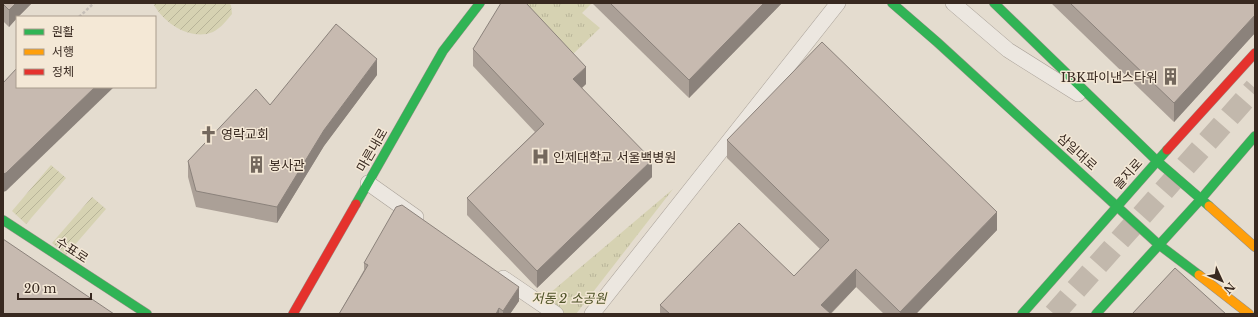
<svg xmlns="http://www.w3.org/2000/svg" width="1258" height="317" viewBox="0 0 1258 317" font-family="'Libre Baskerville','Noto Sans KR',serif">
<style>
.park{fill:url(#park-tufts)}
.garden{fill:url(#garden-furrows)}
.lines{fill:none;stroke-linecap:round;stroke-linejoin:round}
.street-tunnel{stroke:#c2b8ac;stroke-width:22;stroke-dasharray:22 11;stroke-linecap:butt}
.lane-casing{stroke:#a9a198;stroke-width:16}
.fast-casing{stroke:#999188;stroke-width:10}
.slow-casing{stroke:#999188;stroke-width:10}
.jam-casing{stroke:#999188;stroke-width:10}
.path{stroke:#c5beb7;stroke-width:2.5;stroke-dasharray:3 2;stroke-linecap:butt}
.lane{stroke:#ece7e0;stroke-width:15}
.fast{stroke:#30b455;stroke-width:9}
.slow{stroke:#ff9f0a;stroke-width:9}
.jam{stroke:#e5322d;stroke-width:9}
.wall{fill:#aba097}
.shaded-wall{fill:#8b827b}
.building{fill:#c7bab0;stroke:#8b827b}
.labels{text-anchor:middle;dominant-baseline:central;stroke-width:3;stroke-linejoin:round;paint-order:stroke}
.poi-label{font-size:13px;fill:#382920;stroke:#f4e8d6;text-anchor:start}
.street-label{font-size:13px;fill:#382920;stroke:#f4e8d6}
.park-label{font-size:13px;font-style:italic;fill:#4e5328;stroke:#f4e8d6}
</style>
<defs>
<pattern id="park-tufts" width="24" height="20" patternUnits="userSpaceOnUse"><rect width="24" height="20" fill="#d6d2b2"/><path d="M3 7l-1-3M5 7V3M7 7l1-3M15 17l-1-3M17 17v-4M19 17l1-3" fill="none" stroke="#b8b499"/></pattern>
<pattern id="garden-furrows" width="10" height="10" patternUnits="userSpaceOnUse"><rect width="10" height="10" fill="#d6d2b2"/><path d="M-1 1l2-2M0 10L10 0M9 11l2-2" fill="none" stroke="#b8b499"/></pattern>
</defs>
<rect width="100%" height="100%" fill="#e4dccf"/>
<!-- park -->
<g class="park">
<path d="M519,3H592L582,13L600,28L572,55Z"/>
<path d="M673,189L576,314H562L543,299Z"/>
</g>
<!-- garden -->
<g class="garden">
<path d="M155,3H228L231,5L232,14C227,20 221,28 213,32C191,41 165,24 154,5Z"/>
<path d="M51,165L66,178L26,224L12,211Z"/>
<path d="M92,197L106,209L66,255L52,243Z"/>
</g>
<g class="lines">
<!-- street-tunnel -->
<path class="street-tunnel" d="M1054,314L1255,88"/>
<defs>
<g id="lane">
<path d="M953,3L1008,50L1078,94"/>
<path d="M368,183L416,217"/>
<path d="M503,278L556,314"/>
<path d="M592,314L838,3"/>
</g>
<g id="fast">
<path d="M892,3L937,42L1158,244L1199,275"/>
<path d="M994,3L1157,161L1209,206"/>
<path d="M356,204L443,51L480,3"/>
<path d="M3,220L147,314"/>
<path d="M1022,314L1167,150"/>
<path d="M1096,314L1201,199L1255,136"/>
</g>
<g id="slow">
<path d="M1209,206L1255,247"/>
<path d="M1199,275L1249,314"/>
</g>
<g id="jam">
<path d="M1167,150L1255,53"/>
<path d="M293,314L356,204"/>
</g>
</defs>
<!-- lane casing -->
<use href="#lane" class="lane-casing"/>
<!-- fast casing -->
<use href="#fast" class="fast-casing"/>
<!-- slow casing -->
<use href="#slow" class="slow-casing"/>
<!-- jam casing -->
<use href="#jam" class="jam-casing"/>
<!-- path -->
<path class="path" d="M79,17L94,3"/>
<!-- lane -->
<use href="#lane" class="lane"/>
<!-- fast -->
<use href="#fast" class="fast"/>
<!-- slow -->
<use href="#slow" class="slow"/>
<!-- jam -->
<use href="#jam" class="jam"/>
</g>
<!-- wall -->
<g class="wall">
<path d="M3,3H32L18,17H17V18L9,27L3,21Z"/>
<path d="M592,3H782L689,98Z"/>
<path d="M1051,3H1255V33L1174,122Z"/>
<path d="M473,49L586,84L582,88L652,177L537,288L467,215V198L535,132L473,66Z"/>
<path d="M377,75L324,146L277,223L196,207L188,177V161L270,105Z"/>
<path d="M727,140L997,230L916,314H884L856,287L831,314H660V305L794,276L820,249L727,158Z"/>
<path d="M364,263L519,301L510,314H339L364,270Z"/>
</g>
<!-- shaded-wall -->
<g class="shaded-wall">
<path d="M16,3H32L18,17H17V18L9,27V10Z"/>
<path d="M764,3H782L689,98V80Z"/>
<path d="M1255,15V33L1174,122V103Z"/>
<path d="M377,59V75L324,146L277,223V207L324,130Z"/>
<path d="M586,67V84L573,96V79Z"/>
<path d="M95,87H114L6,191L3,192V174Z"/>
<path d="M652,160V177L537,288V271Z"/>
<path d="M997,212V230L916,314H900V312Z"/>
<path d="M856,269V287L830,314L821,305Z"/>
<path d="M519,287V301L510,314H503V311Z"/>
<path d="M499,308V314H496Z"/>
</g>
<!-- building -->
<g class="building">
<path d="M3,3H16L9,10L3,4Z"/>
<path d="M501,3H526L586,67L573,79L652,160L537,271L467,198L544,124L473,49Z"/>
<path d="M610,3H764L689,80Z"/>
<path d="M1070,3H1255V15L1174,103Z"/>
<path d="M336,24L377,59L324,130L277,207L196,191L188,161L256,89L270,105Z"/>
<path d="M822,42L997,212L900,312L856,269L821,305L831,314H670L660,305L739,223L794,276L829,240L727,140Z"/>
<path d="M17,68V87H95L6,173L3,174V83Z"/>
<path d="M402,205L519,287L503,311L499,308L496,314H339L368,265L364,263L396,207Z"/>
<path d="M3,239L114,314H3Z"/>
<path d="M1175,268L1226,314H1132Z"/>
</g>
<!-- icons -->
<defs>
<symbol id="building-bare" viewBox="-9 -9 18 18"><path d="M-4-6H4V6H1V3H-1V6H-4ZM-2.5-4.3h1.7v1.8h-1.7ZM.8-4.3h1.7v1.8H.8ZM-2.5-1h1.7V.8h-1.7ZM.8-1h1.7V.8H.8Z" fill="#74685d" stroke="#f4e8d6" stroke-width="2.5" paint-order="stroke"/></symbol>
<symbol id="church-bare" viewBox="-9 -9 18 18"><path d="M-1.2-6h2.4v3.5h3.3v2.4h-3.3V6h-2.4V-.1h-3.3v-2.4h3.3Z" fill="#74685d" stroke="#f4e8d6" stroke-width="2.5" paint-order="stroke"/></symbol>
<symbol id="hospital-bare" viewBox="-9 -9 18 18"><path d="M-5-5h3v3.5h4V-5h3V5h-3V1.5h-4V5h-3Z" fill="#74685d" stroke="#f4e8d6" stroke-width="2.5" paint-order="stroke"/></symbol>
</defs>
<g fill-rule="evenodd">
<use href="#building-bare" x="1158" y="64" width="25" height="25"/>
<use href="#church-bare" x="196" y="122" width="25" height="25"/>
<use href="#hospital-bare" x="528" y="144" width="25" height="25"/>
<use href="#building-bare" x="244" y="152" width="25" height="25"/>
</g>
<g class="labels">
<!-- poi labels -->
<g class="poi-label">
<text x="1158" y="77" text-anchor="end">IBK파이낸스타워</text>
<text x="221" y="134">영락교회</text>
<text x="553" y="157">인제대학교 서울백병원</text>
<text x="269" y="165">봉사관</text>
</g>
<!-- street labels -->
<g class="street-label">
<text transform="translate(372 150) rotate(-60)">마른내로</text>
<text transform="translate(1077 152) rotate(42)">삼일대로</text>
<text transform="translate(1128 174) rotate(-48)">을지로</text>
<text transform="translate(72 250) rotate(33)">수표로</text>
</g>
<!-- park labels -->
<g class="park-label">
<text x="569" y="298">저동 2 소공원</text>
</g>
</g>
<!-- border -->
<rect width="1258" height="317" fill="none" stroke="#382920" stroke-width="8"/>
<!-- legend -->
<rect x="16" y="16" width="140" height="72" fill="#f4e8d6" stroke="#a99c8d"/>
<rect x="24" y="29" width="20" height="6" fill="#30b455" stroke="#a99c8d"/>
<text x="52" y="36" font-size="12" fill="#382920">원활</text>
<rect x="24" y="49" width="20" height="6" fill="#ff9f0a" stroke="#a99c8d"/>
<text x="52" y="56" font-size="12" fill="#382920">서행</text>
<rect x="24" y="69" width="20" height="6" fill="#e5322d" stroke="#a99c8d"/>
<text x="52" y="76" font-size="12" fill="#382920">정체</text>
<!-- north arrow -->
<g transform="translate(1222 281) rotate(134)" stroke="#f4e8d6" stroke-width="3" paint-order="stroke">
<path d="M0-3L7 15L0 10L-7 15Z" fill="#382920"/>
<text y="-6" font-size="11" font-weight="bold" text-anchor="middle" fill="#382920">N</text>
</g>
<!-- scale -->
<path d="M18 293v6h73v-6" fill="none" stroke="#382920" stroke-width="2"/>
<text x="24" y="293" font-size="12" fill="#382920" stroke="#f4e8d6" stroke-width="3" paint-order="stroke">20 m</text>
</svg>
